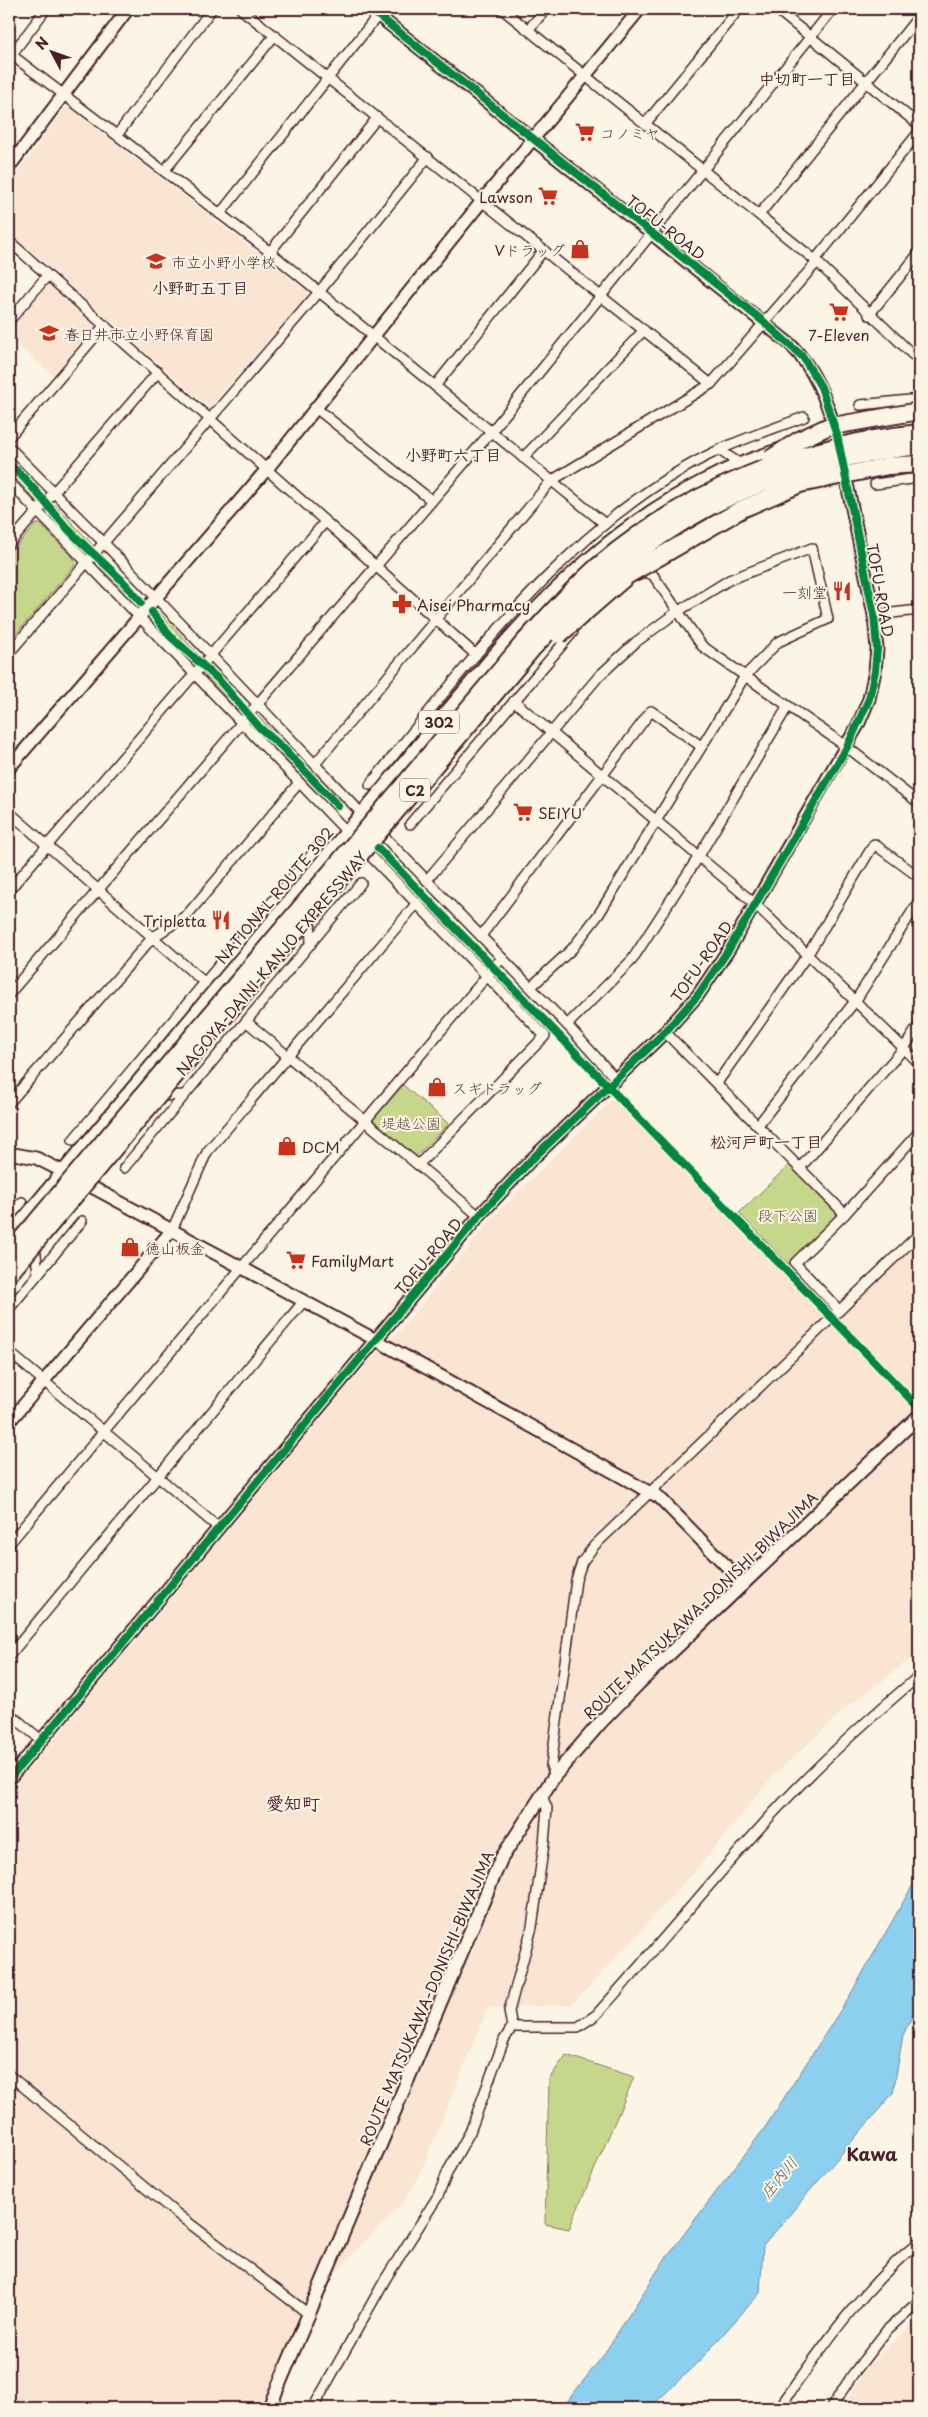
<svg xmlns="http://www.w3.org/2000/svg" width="928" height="2417" viewBox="0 0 928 2417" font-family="'Playpen Sans','Klee One',sans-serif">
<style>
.built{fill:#f9e5d2}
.green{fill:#c6d78b;stroke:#887b5b}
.water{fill:#8dcfee;stroke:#7289a0}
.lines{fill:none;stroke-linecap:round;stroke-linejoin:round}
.minor-casing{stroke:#4a1f2b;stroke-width:12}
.tertiary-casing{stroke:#4a1f2b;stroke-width:15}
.secondary-casing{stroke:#4a1f2b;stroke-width:16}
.trunk-casing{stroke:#4a1f2b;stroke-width:18}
.minor{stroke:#fcf5e5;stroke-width:9}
.tertiary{stroke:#fcf5e5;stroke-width:11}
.secondary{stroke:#fcf5e5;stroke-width:12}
.trunk{stroke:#fcf5e5;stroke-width:14}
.motorway-bridge-casing{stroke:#4a1f2b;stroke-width:20;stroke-linecap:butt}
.motorway-bridge{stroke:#fcf5e5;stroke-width:16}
.cycleway-casing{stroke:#fcf5e5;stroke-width:11}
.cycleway{stroke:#00873e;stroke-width:8}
.labels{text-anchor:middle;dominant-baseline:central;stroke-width:4;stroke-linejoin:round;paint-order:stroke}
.shield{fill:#fcf5e5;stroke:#7f5f63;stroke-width:1}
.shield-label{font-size:14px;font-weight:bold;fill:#4a1f2b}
.poi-label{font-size:15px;fill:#4a1f2b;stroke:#fcf5e5;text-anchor:start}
.street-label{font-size:15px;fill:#4a1f2b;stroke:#fcf5e5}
.park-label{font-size:15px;fill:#694d43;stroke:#fcf5e5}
.neighbourhood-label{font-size:16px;font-weight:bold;fill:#4a1f2b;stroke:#fcf5e5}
.water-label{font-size:16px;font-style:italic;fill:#5e5466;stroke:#fcf5e5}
.quarter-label{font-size:18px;font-weight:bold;fill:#4a1f2b;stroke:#fcf5e5}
</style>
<rect width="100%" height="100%" fill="#fcf5e5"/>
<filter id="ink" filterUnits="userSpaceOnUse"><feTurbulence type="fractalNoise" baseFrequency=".02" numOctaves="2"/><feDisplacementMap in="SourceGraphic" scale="10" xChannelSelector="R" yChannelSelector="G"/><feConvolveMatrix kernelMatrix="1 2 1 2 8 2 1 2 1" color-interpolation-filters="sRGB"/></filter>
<g filter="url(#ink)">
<!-- built -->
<g class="built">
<path d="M67,106L307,291V296L210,407L207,406L9,232V183Z"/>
<path d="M51,286L93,324V328L53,375L9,337V330L46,287Z"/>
<path d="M615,1097L834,1324L919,1242V1652L862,1697L854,1701L774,1775L697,1869L572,2005L488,2008L419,2176L404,2201L307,2302L263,2408H9V1793L373,1357L396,1335L496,1214Z"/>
<path d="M919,2317V2408H842L868,2366Z"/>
</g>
<!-- green -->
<g class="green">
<path d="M9,458L44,494L37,502L9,472Z"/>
<path d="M54,504L93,545L86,552L47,511Z"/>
<path d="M36,524H40L75,560V565L9,642V555Z"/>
<path d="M102,554L144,598L138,605L95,562Z"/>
<path d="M157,610L201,657L194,664L151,618Z"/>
<path d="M210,666L248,706L241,713L204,674Z"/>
<path d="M257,715L340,800L333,809L250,722Z"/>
<path d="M403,1085L449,1124L416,1156L373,1120Z"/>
<path d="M789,1165L836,1213L837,1217L788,1264L739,1213Z"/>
<path d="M566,2055L634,2077L569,2229L545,2224L549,2079Z"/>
</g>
<!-- water -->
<path class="water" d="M919,1874V2003L903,2035L893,2093L763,2246L760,2293L701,2359L650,2408H562L602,2357L665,2259L764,2129L849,1997Z"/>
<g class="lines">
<defs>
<g id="minor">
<path d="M241,9L711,384"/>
<path d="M502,9L815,260L913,355H919"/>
<path d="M776,9L919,125"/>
<path d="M528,30L546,9"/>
<path d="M9,53L270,252L605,524"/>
<path d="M9,58L46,9"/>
<path d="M646,123L739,9"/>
<path d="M117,135L212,9"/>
<path d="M164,171L275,35"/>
<path d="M220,214L383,9"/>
<path d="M759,215L919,16"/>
<path d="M9,241L476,655"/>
<path d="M270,252L377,118"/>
<path d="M815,260L919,132"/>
<path d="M869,315L919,253"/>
<path d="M9,321L47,276"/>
<path d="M435,386L544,250"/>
<path d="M860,405L919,399"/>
<path d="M317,409L431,500"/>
<path d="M9,437L105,325"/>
<path d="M9,447L104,543L366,818"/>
<path d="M719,450L742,465"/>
<path d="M523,458L644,330"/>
<path d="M9,482L351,836"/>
<path d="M875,484L919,478"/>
<path d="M9,544L158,372"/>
<path d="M637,576L646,572L653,575L702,646L847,747L919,803"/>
<path d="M874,615L919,610"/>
<path d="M9,653L319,292L428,157"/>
<path d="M514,701L755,904L919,1063"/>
<path d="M315,764L551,481L711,384L817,262"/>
<path d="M370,785C468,664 575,517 719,450C747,437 776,428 804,417"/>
<path d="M9,812L205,983"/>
<path d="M410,824L573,632"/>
<path d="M377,829L567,1025L615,1078"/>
<path d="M362,847L545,1036L418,1165"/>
<path d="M427,880L599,676L636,642L677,612L729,580L812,548L828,619L778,642L745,676L599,914L572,949L531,987"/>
<path d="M9,890L325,522"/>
<path d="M310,914L311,944"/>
<path d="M481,936L651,711L701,746"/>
<path d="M9,994L491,432L833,9"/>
<path d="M247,1022L479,1216"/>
<path d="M567,1025L632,960L699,856L788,706"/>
<path d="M665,1032L845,1214"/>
<path d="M717,1083L808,954L874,844L919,877"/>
<path d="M158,1096L185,1095"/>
<path d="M9,1103L152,938L187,915L298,784"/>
<path d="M758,1125L856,1000L919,901"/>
<path d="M73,1140L319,846"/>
<path d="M124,1168L361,883"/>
<path d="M800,1168L904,1048L919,1025"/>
<path d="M9,1217L22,1202"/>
<path d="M172,1230L207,1152L417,903"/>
<path d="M35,1244L38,1274"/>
<path d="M9,1309L82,1221"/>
<path d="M839,1310L795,1263L845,1214L919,1132"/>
<path d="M9,1352L219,1528"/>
<path d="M9,1544L502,958"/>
<path d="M9,1656L303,1302"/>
<path d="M9,1713L41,1740"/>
<path d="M555,1775L551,1766L576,1580L582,1562L594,1546L919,1234"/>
<path d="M512,2027L509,2011L532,1927L544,1844L547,1808L542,1796"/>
<path d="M9,2075L172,2210L310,2315"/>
<path d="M313,2408L386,2278L438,2196L448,2171L470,2132L504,2040L512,2027H578L596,2015C651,1955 703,1891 758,1830C807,1774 862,1724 919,1676"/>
<path d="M779,2408C821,2349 862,2288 919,2242"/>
<path d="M831,2408L853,2374L887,2330L919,2301"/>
</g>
<g id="tertiary">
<path d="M370,9L791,345C815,370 826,399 836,432"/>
<path d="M9,167L128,9"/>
<path d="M9,768L267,469L482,201L640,9"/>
<path d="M9,1153L36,1158L64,1172L376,1340L649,1492L659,1497L744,1584"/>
<path d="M9,1422L172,1230"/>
<path d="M9,1779L479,1216L530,1161L665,1032L698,995L729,949L858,725L869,699L875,671L877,649L874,615L844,469"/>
</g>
<path id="secondary" d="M269,2408L501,1859L555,1775L601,1722L639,1683L919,1416"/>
<g id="trunk">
<path d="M805,443L868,428L919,422"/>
<path d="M9,1238L493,658C572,566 662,488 779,451"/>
</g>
</defs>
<!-- minor casing -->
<use href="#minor" class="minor-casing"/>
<!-- tertiary casing -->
<use href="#tertiary" class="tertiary-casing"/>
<!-- secondary casing -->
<use href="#secondary" class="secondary-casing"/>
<!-- trunk casing -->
<use href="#trunk" class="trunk-casing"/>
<!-- minor -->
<use href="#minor" class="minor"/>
<!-- tertiary -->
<use href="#tertiary" class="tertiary"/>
<!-- secondary -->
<use href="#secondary" class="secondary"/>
<!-- trunk -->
<use href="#trunk" class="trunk"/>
<defs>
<g id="motorway-bridge">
<path d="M770,459L799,440L827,427L919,411"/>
<path d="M559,635L628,575L742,509L800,484L888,466L919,464"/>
<path d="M9,1254L524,642C548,616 571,590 598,566C690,488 801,445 919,433"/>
<path d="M9,1274L532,649C645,527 753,465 919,446"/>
</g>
</defs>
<!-- motorway-bridge casing -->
<use href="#motorway-bridge" class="motorway-bridge-casing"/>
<!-- motorway-bridge -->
<use href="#motorway-bridge" class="motorway-bridge"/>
<defs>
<g id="cycleway">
<path d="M9,464C31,482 47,506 66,527C90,553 120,574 141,603"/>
<path d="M152,612L170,636L218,679L260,728L282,747L338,806"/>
<path d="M378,848L919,1408"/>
<path d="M9,1779L479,1216L530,1161L665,1032L698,995L729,949L847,747L869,699L875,671L877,649L874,615L837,435L821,387L803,357L764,322L370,9"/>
</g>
</defs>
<!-- cycleway casing -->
<use href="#cycleway" class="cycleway-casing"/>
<!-- cycleway -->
<use href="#cycleway" class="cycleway"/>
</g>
</g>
<!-- icons -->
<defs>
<symbol id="supermarket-bare" viewBox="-9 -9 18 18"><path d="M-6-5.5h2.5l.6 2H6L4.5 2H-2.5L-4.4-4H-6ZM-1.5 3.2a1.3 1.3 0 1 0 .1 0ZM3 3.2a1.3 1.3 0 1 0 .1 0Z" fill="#c8321e" stroke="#fcf5e5" stroke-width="2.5" paint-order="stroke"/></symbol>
<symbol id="shop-bare" viewBox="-9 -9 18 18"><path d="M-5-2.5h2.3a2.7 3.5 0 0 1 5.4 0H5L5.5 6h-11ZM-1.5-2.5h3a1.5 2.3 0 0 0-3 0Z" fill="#c8321e" stroke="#fcf5e5" stroke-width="2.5" paint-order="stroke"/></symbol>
<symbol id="school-bare" viewBox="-9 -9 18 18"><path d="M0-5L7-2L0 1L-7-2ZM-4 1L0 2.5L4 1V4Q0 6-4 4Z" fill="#c8321e" stroke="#fcf5e5" stroke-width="2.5" paint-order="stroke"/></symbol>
<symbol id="restaurant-bare" viewBox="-9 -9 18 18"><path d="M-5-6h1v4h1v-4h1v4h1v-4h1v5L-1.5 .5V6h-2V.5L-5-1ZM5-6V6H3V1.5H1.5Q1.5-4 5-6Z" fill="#c8321e" stroke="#fcf5e5" stroke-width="2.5" paint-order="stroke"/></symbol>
<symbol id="pharmacy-bare" viewBox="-9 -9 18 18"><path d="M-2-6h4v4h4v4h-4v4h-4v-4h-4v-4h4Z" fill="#c8321e" stroke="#fcf5e5" stroke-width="2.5" paint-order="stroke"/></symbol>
</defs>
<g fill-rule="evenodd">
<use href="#supermarket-bare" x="571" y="118" width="28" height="28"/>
<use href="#supermarket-bare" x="534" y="182" width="28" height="28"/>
<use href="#shop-bare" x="566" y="235" width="28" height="28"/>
<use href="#school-bare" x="142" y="247" width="28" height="28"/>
<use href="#supermarket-bare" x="825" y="298" width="28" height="28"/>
<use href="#school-bare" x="35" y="319" width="28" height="28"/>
<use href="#restaurant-bare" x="828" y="577" width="28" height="28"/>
<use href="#pharmacy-bare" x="388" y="590" width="28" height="28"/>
<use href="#supermarket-bare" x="509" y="798" width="28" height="28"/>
<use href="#restaurant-bare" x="207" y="906" width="28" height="28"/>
<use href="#shop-bare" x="423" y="1073" width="28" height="28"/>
<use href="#shop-bare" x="273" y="1132" width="28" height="28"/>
<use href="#shop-bare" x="116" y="1233" width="28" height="28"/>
<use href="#supermarket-bare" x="282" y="1246" width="28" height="28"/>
</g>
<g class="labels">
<!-- shield labels -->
<g class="shield">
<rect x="419" y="710.5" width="40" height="23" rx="4"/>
<rect x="400" y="778.5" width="30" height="23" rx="4"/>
</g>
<g class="shield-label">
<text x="439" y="722">302</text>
<text x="415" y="790">C2</text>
</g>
<!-- poi labels -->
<g class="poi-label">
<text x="600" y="132">コノミヤ</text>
<text x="533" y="196" text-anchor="end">Lawson</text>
<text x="565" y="249" text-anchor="end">Vドラッグ</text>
<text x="171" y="261">市立小野小学校</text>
<text x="64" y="333">春日井市立小野保育園</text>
<text x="839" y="334" text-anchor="middle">7-Eleven</text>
<text x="827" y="591" text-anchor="end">一刻堂</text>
<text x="417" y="604">Aisei Pharmacy</text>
<text x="538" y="812">SEIYU</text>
<text x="206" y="920" text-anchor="end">Tripletta</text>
<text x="452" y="1087">スギドラッグ</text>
<text x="302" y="1146">DCM</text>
<text x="145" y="1247">徳山板金</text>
<text x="311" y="1260">FamilyMart</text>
</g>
<!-- street labels -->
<g class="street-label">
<text transform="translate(666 227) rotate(38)">TOFU-ROAD</text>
<text transform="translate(881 590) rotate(80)">TOFU-ROAD</text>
<text transform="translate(274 895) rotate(-50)">NATIONAL ROUTE 302</text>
<text transform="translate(701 961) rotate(-55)">TOFU-ROAD</text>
<text transform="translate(271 963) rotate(-50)">NAGOYA-DAINI-KANJO EXPRESSWAY</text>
<text transform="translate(428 1256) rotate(-50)">TOFU-ROAD</text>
<text transform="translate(700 1605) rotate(-44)">ROUTE MATSUKAWA-DONISHI-BIWAJIMA</text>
<text transform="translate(426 1998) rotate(-67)">ROUTE MATSUKAWA-DONISHI-BIWAJIMA</text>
</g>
<!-- park labels -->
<g class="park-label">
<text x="411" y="1122">堤越公園</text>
<text x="788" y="1214">段下公園</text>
</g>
<!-- neighbourhood labels -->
<g class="neighbourhood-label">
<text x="807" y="78">中切町一丁目</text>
<text x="200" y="287">小野町五丁目</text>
<text x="453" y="454">小野町六丁目</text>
<text x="766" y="1141">松河戸町一丁目</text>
</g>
<!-- water labels -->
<g class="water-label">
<text transform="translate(778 2177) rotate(-51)">庄内川</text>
</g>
<!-- quarter labels -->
<g class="quarter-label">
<text x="293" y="1802">愛知町</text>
<text x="872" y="2153">Kawa</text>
</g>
</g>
<!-- margin -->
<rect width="928" height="2417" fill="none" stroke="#fcf5e5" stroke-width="30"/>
<rect x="15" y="15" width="898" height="2387" fill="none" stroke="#4a1f2b" stroke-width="2" filter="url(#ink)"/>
<!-- north arrow -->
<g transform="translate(52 52) rotate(311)" stroke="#fcf5e5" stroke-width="4" paint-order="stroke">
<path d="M0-4L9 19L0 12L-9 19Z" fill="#4a1f2b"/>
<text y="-8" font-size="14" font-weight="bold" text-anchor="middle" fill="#4a1f2b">N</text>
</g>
</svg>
